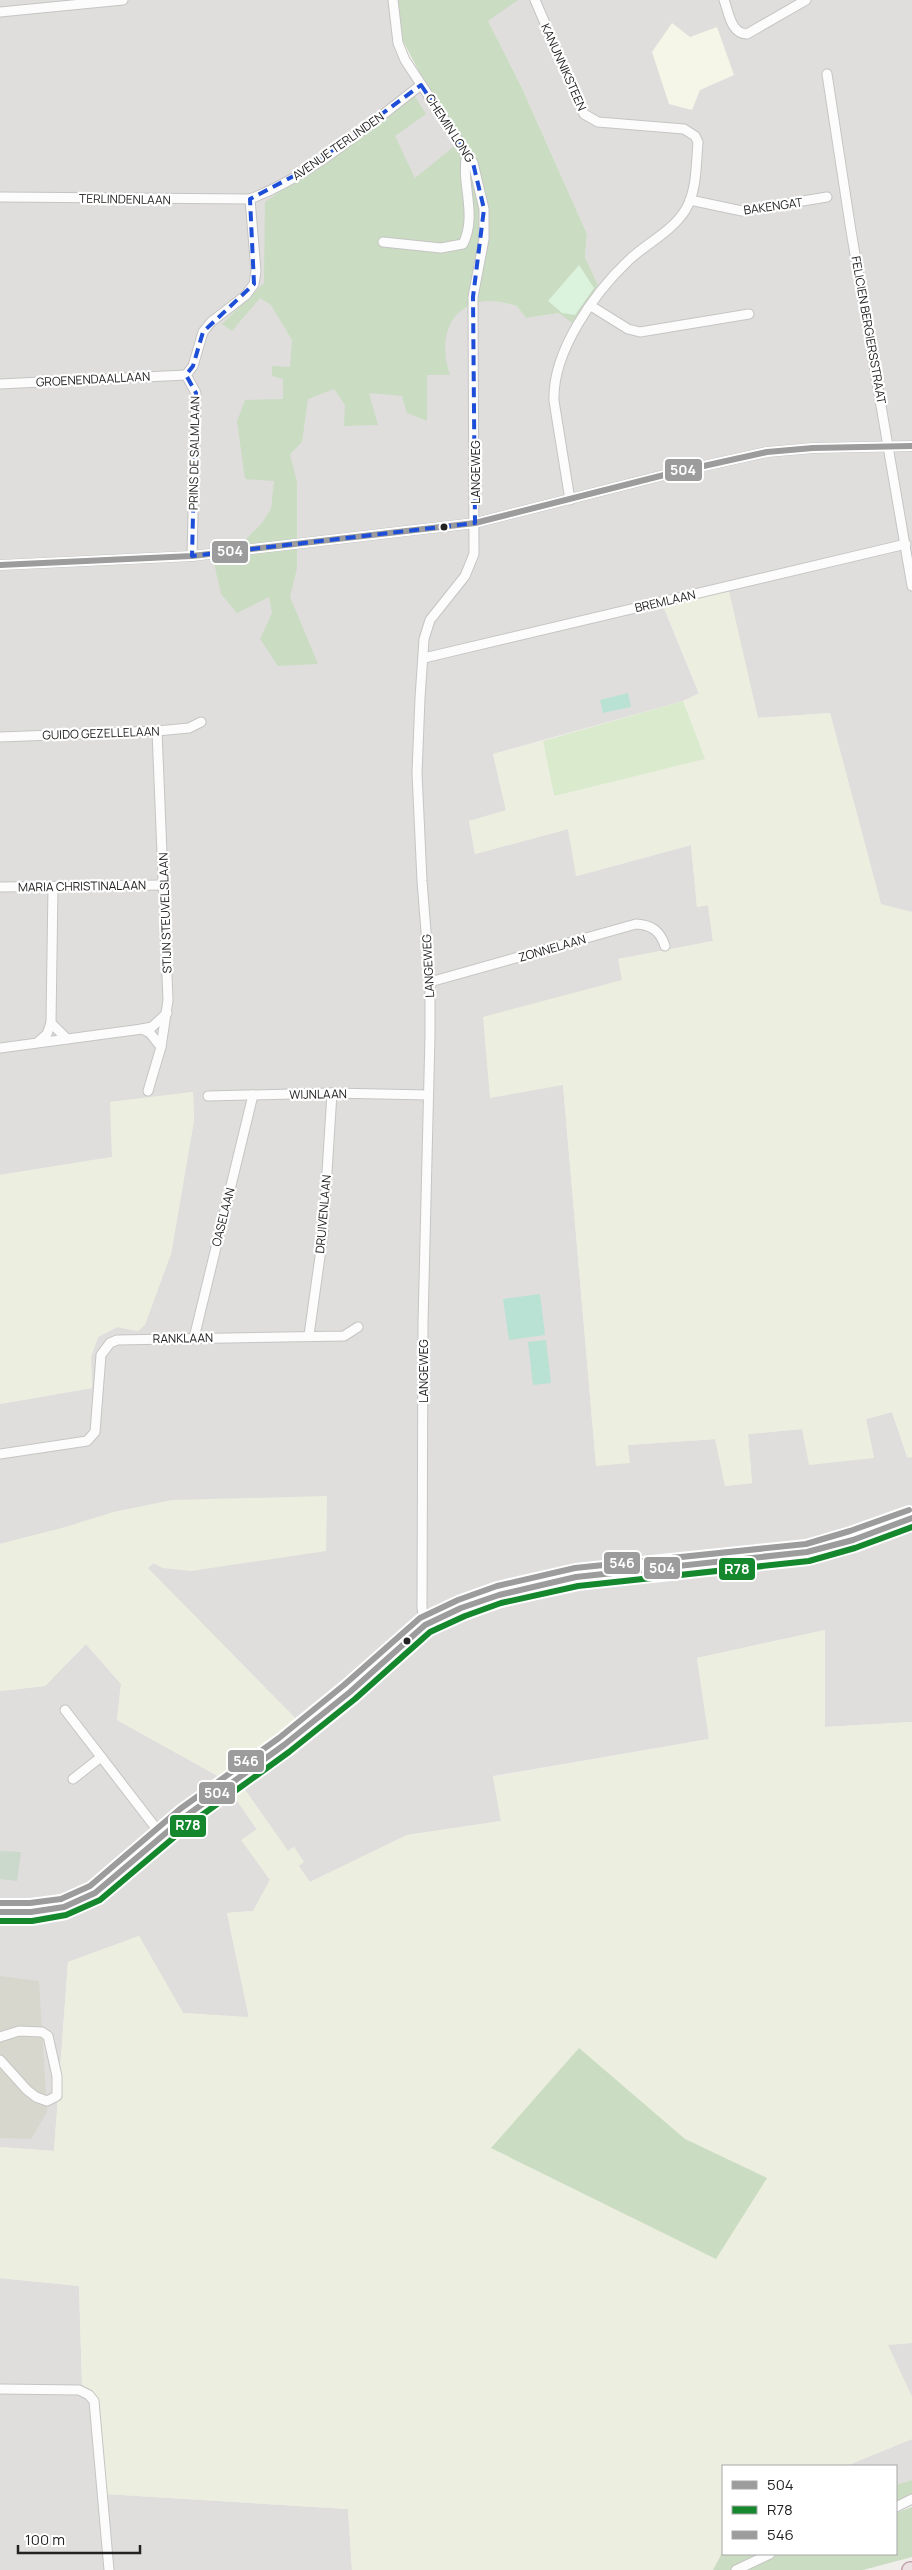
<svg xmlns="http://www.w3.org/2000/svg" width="912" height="2570" viewBox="0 0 912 2570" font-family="Manrope,sans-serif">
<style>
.residential{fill:#dfdedc}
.education{fill:#f6f6e8}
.construction{fill:#d7d7cd}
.farmland{fill:#eceedf}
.grass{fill:#daeacd}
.forest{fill:#cadcc2}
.cemetery{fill:#cad9cc}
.park{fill:#dbf2dd}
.pitch{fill:#bae2d4}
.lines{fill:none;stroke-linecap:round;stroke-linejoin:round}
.minor-casing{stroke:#c5c5c3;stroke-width:11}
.tertiary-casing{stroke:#c5c5c3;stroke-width:12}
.motorway-casing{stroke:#c2a4ab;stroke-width:18}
.minor{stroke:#fdfcfc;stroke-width:9}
.tertiary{stroke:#fdfcfc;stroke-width:10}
.motorway{stroke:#ebe1e2;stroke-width:15}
.bus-1-casing{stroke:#fff;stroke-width:10}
.bus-2-casing{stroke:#fff;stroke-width:10}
.bus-3-casing{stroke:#fff;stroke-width:10}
.bus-1{stroke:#9c9c9c;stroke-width:6}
.bus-2{stroke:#15882e;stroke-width:6}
.bus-3{stroke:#9c9c9c;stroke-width:6}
.marked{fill:none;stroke:#1d4ed8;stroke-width:4;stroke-dasharray:10 6;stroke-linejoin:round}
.bus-dot{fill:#222;stroke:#fff;stroke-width:2}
.labels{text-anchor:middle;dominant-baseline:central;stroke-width:4.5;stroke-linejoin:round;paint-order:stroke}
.street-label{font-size:12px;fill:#222;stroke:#fff}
.line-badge{stroke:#fff;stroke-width:2}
.badge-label{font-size:14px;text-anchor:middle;font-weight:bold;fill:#fff}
</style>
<rect width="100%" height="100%" fill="#efeeeb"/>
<!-- residential -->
<g class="residential">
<path d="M0,0H388L397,43L457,144L494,301L518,306L526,318L559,313L598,285L585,257L587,234L521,86L477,0H912V912L881,905L830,713L758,718L728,591L663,606L699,694L683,701L493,754L506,811L469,821L475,854L568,829L577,876L691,845L697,907L708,905L713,941L618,959L623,980L563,1085L596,1465L628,1445L716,1439L725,1486L752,1483L748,1434L802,1429L874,1458L866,1419L892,1412L907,1457H912V1513L869,1529L797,1549L636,1566L501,1587L418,1623L401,1642L303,1726L147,1569L153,1563L163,1568L173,1500L114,1512L66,1527L0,1544V1404L92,1388L91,1357L98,1337L117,1327L138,1331L171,1254L194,1120L193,1092L111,1102L112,1157L0,1175Z"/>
<path d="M912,1523V1722L825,1727V1630L697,1658L709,1739L493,1776L501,1821L407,1835L310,1882L298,1866L303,1861L294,1847L288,1851L241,1784L231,1792L257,1830L242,1840L270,1880L253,1911L227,1913L249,2018L183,2013L139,1936L68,1962L54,2151L0,2147V1916H36L65,1913L91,1902L116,1886L182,1824L365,1686L429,1629L464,1611L490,1601L526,1592L624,1577L767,1566L845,1547Z"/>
<path d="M86,1644L121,1684L117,1720L225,1780L171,1820L108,1879L66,1899L42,1905L0,1908V1691L45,1686Z"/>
<path d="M0,2278L79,2286L82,2384L96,2398L105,2494L348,2509L352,2570H0Z"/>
<path d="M912,2343V2397L887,2344Z"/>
<path d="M912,2439V2480L896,2485V2466H846Z"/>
</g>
<!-- education -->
<path class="education" d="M672,23L690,37L717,27L734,75L700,90L692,110L669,104L652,52Z"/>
<!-- construction -->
<path class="construction" d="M0,1976L39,1981L47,2112L31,2139L0,2138Z"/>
<!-- farmland -->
<g class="farmland">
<path d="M729,591L758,718L830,713L881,904L912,912V1457L908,1458L892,1412L866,1419L874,1458L809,1465L802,1429L748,1434L752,1483L725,1486L715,1439L628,1445L630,1463L596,1466L563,1085L490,1098L483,1017L622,980L618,959L713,941L708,905L697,907L691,845L576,876L568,829L475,854L469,821L506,810L493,754L543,741L553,796L705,759L683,701L699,693L663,605Z"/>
<path d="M193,1092L194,1120L171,1254L145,1325L138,1331L117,1327L98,1337L91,1357L92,1388L0,1404V1175L112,1157L110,1102Z"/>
<path d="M327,1496L326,1551L191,1571L163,1568L153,1563L148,1568L303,1726L225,1780L117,1720L121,1684L86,1644L45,1686L0,1691V1544L66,1527L114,1512L173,1500Z"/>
<path d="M825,1630V1727L912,1722V2343L888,2345L912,2397V2439L846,2466H723V2551L713,2570H352L348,2509L105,2494L96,2398L82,2384L79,2286L0,2278V2147L54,2151L68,1962L139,1936L183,2013L249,2017L227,1913L253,1911L270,1880L241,1840L257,1829L231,1792L241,1784L288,1851L294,1847L304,1862L299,1866L310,1882L407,1835L501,1821L493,1777L709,1739L697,1658Z"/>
</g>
<!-- grass -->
<path class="grass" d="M683,701L705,759L554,796L543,741Z"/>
<!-- forest -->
<g class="forest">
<path d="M396,0H518L488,21L521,86L587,234L585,257L598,285L572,323L559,313L526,318L517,306C505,303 491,299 479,302C444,311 440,346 450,375H427V421L407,413L402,396L369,393L378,425L344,426L345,405L334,389L308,399L302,442L290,454L297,482V568L290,597L318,664L278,666L260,639L272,613L269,597L237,613L221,594L211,549L246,539L262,523L271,509L274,481L245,479L237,421L245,400L283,399V379L272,376V366L290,367L292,340L271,305L260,298L232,331L222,324L264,283L265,202L414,95L426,114L395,136L415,178L457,144L402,39Z"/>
<path d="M579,2048L685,2139L767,2178L716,2259L491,2148Z"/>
<path d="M912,2480V2494L896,2503V2485Z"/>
<path d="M912,2507V2557L863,2570H741L779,2554H896V2513Z"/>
<path d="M723,2551V2554H764L732,2570H713Z"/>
</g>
<!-- cemetery -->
<path class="cemetery" d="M0,1851L21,1852L17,1881L0,1879Z"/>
<!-- park -->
<path class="park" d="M579,265L594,288L575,315L562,313L548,301Z"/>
<!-- pitch -->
<g class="pitch">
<path d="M628,693L631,707L603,713L600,700Z"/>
<path d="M540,1294L545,1335L509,1340L503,1299Z"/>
<path d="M546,1340L551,1383L533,1385L528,1342Z"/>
</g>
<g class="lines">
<defs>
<g id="minor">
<path d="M393,0L398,43L405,60L473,163L484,209V239L473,297L474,554L465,576L430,620L424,639L420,698L417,773L422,881L430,982V1035L423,1323L422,1608L425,1625"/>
<path d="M535,0L584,114L598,122L684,129L695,136L698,142C696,165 697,189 686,209C673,231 647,243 629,260C594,293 552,352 554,401L570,500"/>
<path d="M724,0C729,13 731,34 747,34L806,0"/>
<path d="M0,12L123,0"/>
<path d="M827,74L851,231L912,586"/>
<path d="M0,197L250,199C313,175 368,125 421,85"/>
<path d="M690,200L742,211L827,197"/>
<path d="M383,242L441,248L463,244C478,214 460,183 467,153"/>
<path d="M591,306L628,329L640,332L749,314"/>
<path d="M0,384L186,375"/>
<path d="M192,556L196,393L186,375L193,366L203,332L211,322L246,295L254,284L256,271L250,199"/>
<path d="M0,565L192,556L475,523L672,473L767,452L813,448L912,446"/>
<path d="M424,658L906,544"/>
<path d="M0,737L157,731L189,728L201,722"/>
<path d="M0,887L164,885"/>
<path d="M53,887L51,1023L67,1039"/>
<path d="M430,982L636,924C652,925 660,931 665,946"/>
<path d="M142,1029L152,1027L167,1013"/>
<path d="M38,1042L47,1034L51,1023"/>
<path d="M0,1048L142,1029L150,1033L161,1047"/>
<path d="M148,1091L161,1047L168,1000L157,731"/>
<path d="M208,1096L332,1093L428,1095"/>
<path d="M309,1335L323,1235L332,1093"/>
<path d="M194,1338L253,1095"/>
<path d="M0,1454L87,1441L95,1432L101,1355L110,1343L117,1340L344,1336L358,1327"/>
<path d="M65,1710L162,1836"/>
<path d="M73,1779L101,1757"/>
<path d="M0,2037L19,2031L42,2032L48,2036L57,2076V2096L47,2101L36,2097L27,2090L0,2060"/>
<path d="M0,2389L79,2390L89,2395L94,2401L109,2570"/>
<path d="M896,2507L912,2499"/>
<path d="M736,2570L770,2554"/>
</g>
<path id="tertiary" d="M0,1912H31L64,1907L95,1893L186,1816L284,1745L350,1692L425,1625C520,1574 630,1570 735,1560C754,1558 774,1558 792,1555C833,1549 873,1532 912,1518"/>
<path id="motorway" d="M910,2570H912"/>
</defs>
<!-- minor casing -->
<use href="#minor" class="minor-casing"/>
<!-- tertiary casing -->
<use href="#tertiary" class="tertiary-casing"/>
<!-- motorway casing -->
<use href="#motorway" class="motorway-casing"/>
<!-- minor -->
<use href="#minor" class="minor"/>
<!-- tertiary -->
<use href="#tertiary" class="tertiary"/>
<!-- motorway -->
<use href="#motorway" class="motorway"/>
<defs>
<g id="bus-1">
<path d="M0,565L192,556L475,523L672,473L767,452L813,448L912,446"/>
<path d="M0,1912H31L64,1907L95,1893L186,1816L284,1745L350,1692L425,1625L461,1608L499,1595L576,1577L807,1552L853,1540L912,1518"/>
</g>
<path id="bus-2" d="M0,1921H32L66,1915L100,1900L191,1823L289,1752L355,1699L430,1632L465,1616L501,1603L578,1586L809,1561L855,1548L912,1527"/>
<path id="bus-3" d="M0,1903H30L61,1899L90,1886L180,1809L279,1738L344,1685L420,1618L458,1600L497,1586L575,1568L806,1544L850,1531L909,1510"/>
</defs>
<!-- bus-1 casing -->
<use href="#bus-1" class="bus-1-casing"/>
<!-- bus-2 casing -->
<use href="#bus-2" class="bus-2-casing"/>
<!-- bus-3 casing -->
<use href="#bus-3" class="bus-3-casing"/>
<!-- bus-1 -->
<use href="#bus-1" class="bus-1"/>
<!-- bus-2 -->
<use href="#bus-2" class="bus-2"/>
<!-- bus-3 -->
<use href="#bus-3" class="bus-3"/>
</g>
<!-- marked area -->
<path class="marked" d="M421,85L473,163L484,209L473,297L475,523L192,556L196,393L186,375L193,366L203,332L254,284L250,199L307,169Z"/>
<!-- markers -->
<g class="bus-dot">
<circle cx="444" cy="527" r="4.5"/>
<circle cx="407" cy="1641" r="4.5"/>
</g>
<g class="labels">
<!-- street labels -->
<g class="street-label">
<text transform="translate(564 67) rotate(66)">KANUNNIKSTEEN</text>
<text transform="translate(450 128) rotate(57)">CHEMIN LONG</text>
<text transform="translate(338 146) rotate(-35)">AVENUE TERLINDEN</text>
<text transform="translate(125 199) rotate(1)">TERLINDENLAAN</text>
<text transform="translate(773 206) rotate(-8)">BAKENGAT</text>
<text transform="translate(869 330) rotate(80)">FELICIEN BERGIERSSTRAAT</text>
<text transform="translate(93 379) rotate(-3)">GROENENDAALLAAN</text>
<text transform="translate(194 453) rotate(-89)">PRINS DE SALMLAAN</text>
<text transform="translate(475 472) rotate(-90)">LANGEWEG</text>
<text transform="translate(665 601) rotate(-13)">BREMLAAN</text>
<text transform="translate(101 733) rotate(-2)">GUIDO GEZELLELAAN</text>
<text transform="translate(82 886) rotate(-1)">MARIA CHRISTINALAAN</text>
<text transform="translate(165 913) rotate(-92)">STIJN STEUVELSLAAN</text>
<text transform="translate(552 948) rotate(-16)">ZONNELAAN</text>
<text transform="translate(428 966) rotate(-93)">LANGEWEG</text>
<text transform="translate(318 1094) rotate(-1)">WIJNLAAN</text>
<text transform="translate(323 1214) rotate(-85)">DRUIVENLAAN</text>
<text transform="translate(223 1217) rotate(-76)">OASELAAN</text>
<text transform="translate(183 1338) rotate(-1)">RANKLAAN</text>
<text transform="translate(423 1371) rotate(-90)">LANGEWEG</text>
</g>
</g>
<g class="line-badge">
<rect x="664" y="458" width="39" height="24" rx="5" fill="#9c9c9c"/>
<rect x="211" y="540" width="38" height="24" rx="5" fill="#9c9c9c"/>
<rect x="603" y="1551" width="38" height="24" rx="5" fill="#9c9c9c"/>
<rect x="643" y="1556" width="38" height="24" rx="5" fill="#9c9c9c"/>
<rect x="718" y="1557" width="38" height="24" rx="5" fill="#15882e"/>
<rect x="227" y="1749" width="38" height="24" rx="5" fill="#9c9c9c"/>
<rect x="198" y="1781" width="38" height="24" rx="5" fill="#9c9c9c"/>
<rect x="169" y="1814" width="38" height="24" rx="5" fill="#15882e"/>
</g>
<g class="badge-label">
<text x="683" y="475">504</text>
<text x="230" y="556">504</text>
<text x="622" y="1568">546</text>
<text x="662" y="1573">504</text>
<text x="737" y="1574">R78</text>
<text x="246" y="1766">546</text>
<text x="217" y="1798">504</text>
<text x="188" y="1830">R78</text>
</g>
<!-- legend -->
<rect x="722" y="2465" width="175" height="90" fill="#ffffff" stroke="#a7a7a7"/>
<rect x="732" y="2481" width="25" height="8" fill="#9c9c9c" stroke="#a7a7a7"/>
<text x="767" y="2490" font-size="15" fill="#222222">504</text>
<rect x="732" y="2506" width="25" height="8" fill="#15882e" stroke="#a7a7a7"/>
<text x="767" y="2515" font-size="15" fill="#222222">R78</text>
<rect x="732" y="2531" width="25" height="8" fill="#9c9c9c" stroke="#a7a7a7"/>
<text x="767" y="2540" font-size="15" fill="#222222">546</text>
<!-- scale -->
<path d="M18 2545v8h122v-8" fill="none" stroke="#222222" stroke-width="2.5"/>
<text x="25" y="2545" font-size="15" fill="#222222" stroke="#ffffff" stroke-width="4" paint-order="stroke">100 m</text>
</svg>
